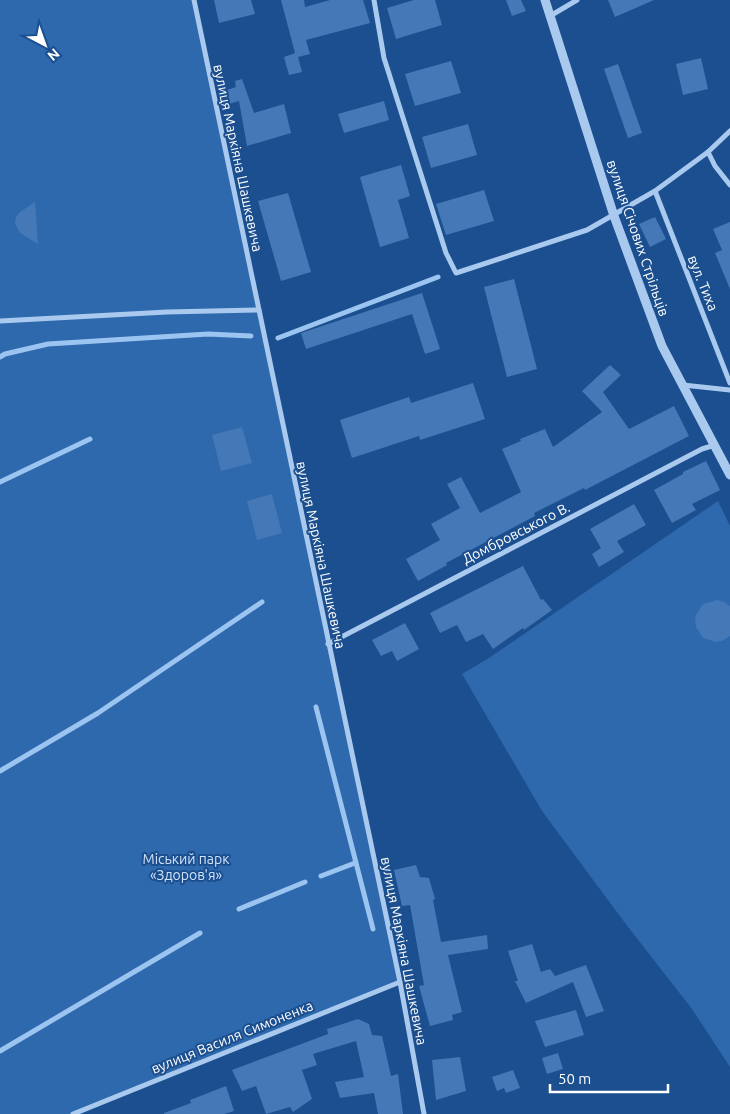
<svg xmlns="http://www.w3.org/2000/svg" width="730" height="1114" viewBox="0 0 730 1114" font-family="Ubuntu,sans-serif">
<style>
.green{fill:#2e69ad}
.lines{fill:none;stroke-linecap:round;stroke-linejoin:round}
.stream{stroke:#9cc4f0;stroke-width:5}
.building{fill:#4478b7}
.minor{stroke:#a9c9ee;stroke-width:5}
.tertiary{stroke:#a9c9ee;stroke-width:9}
.labels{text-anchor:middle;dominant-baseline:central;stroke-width:4;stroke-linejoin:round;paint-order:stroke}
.street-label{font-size:14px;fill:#fff;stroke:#1b4f8f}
.park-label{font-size:14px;fill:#cfe3fa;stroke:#1b4f8f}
</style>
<rect width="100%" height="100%" fill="#1b4f8f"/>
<!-- green -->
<g class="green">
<path d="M0,0H194L400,982L80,1114H0Z"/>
<path d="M718,501L730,526V1067L692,1009L625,923L542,811L462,674L489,658Z"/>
</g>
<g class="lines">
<!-- stream -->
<g class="stream">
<path d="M278,338L438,277"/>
<path d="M0,357L5,354L48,344L208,334L251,336"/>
<path d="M0,482L90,439"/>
<path d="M316,707L373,929"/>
<path d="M0,771L98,713L262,602"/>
<path d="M321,876L355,863"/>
<path d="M239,909L305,882"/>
<path d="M0,1051L200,933"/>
</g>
</g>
<!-- building -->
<g class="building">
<path d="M214,0H251L255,14L219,23Z"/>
<path d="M281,0H304L305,7L330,0H363L370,23L306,40L310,54L298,57L302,72L289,75L284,57L295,53Z"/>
<path d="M414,0H435L442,25L396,39L387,8Z"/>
<path d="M506,0H521L526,11L512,16Z"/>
<path d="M608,0H654L615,17Z"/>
<path d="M701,58L708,89L683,95L676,64Z"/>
<path d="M451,61L461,93L415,106L405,74Z"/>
<path d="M618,64L642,133L628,138L604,69Z"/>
<path d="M242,79L254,113L284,104L291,133L247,146L239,101L229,104L224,91L236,87L235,81Z"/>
<path d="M384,101L389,120L344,133L338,114Z"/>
<path d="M468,124L477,155L431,168L422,137Z"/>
<path d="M401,165L410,196L398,200L409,238L380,247L360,177Z"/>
<path d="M484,190L494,221L446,235L436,204Z"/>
<path d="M288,193L311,272L281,281L258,201Z"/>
<path d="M35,202L38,244L20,233L15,223L16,217L20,212Z"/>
<path d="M655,217L666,239L650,247L639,224Z"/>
<path d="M730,222V289L715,253L722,250L713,229Z"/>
<path d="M514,279L537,369L507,377L484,287Z"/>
<path d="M422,293L440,349L425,354L412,314L306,349L301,333Z"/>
<path d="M610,365L621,375L603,392L629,429L674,406L689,436L585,490L584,488L534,513L535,516L446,563L447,565L418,581L406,559L440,540L431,524L460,508L447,484L461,477L480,513L521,492L502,449L521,441L520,439L545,429L553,447L602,412L582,391Z"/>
<path d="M473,383L485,419L420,440L419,436L352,458L340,420L409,397L411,403Z"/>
<path d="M242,427L252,463L221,471L212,435Z"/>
<path d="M706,461L720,490L692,504L696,510L672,523L654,490L683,474V472Z"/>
<path d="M272,494L282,533L257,540L247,501Z"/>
<path d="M634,504L646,525L617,541L624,552L599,567L592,554L601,548L590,529Z"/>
<path d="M523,566L541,600L543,599L552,610L524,630L523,628L493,649L483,634L466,642L457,625L440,633L430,613Z"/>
<path d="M717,600L724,602L730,606V636L722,641L716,642L703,638L696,627L695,621L696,615L703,604Z"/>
<path d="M405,623L419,649L397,661L392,651L381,656L372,640Z"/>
<path d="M416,865L420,877L429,878L435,899L433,900L441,942L487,935L488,949L448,955L462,1012L452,1015L453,1020L430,1026L419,986L424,985L410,905L402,906L394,870Z"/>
<path d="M532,944L541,972L550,969L555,976L586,965L604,1011L586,1017L573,982L526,1003L515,981H518L508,951Z"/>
<path d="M576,1010L584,1035L545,1047L535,1021Z"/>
<path d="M358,1019L369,1024L372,1035L382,1036L391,1076L398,1074L403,1114H378L374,1093L340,1098L335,1082L364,1077L356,1041L313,1054L317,1065L302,1070L312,1099L293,1112L290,1107L266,1114L256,1086L242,1091L232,1070L328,1034L327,1029Z"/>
<path d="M558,1053L563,1069L547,1074L542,1058Z"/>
<path d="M460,1057L466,1091L436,1100L432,1060Z"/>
<path d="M513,1070L520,1088L506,1093L504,1088L497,1091L492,1077Z"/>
<path d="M226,1086L234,1111L224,1114H164V1113L191,1103L190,1100Z"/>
</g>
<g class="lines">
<!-- minor -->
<g class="minor">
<path d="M194,0L400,982L424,1114"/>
<path d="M374,0L384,58L446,253L456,273L587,230L655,191L708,152L730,131"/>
<path d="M550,16L577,0"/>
<path d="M708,152L715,166L730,185"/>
<path d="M655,191L730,383"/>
<path d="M0,321L167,312L259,310"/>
<path d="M683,385L730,390"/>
<path d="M328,644L702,449L715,445"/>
<path d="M73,1114L400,982"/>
</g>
<!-- tertiary -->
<path class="tertiary" d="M545,0L614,216L662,346L730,475"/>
</g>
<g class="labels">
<!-- street labels -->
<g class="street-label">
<text transform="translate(238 158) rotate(78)">вулиця Маркіяна Шашкевича</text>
<text transform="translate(638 238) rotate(71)">вулиця Січових Стрільців</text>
<text transform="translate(703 283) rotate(68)">вул. Тиха</text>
<text transform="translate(516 533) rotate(-27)">Домбровського В.</text>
<text transform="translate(321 555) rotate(78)">вулиця Маркіяна Шашкевича</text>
<text transform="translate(404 951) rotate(79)">вулиця Маркіяна Шашкевича</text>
<text transform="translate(232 1037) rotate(-22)">вулиця Василя Симоненка</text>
</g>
<!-- park labels -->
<g class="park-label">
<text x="186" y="859">Міський парк<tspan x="186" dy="16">«Здоров'я»</tspan></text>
</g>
</g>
<!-- north arrow -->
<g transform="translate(45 45) rotate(139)" stroke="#1b4f8f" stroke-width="4" paint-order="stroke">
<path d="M0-4L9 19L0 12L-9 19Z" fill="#ffffff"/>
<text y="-8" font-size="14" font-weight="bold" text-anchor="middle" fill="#ffffff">N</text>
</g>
<!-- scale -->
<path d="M550 1084v8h118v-8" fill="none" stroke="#ffffff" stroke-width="2.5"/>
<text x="558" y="1084" font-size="15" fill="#ffffff" stroke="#1b4f8f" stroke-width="4" paint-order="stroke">50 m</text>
</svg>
